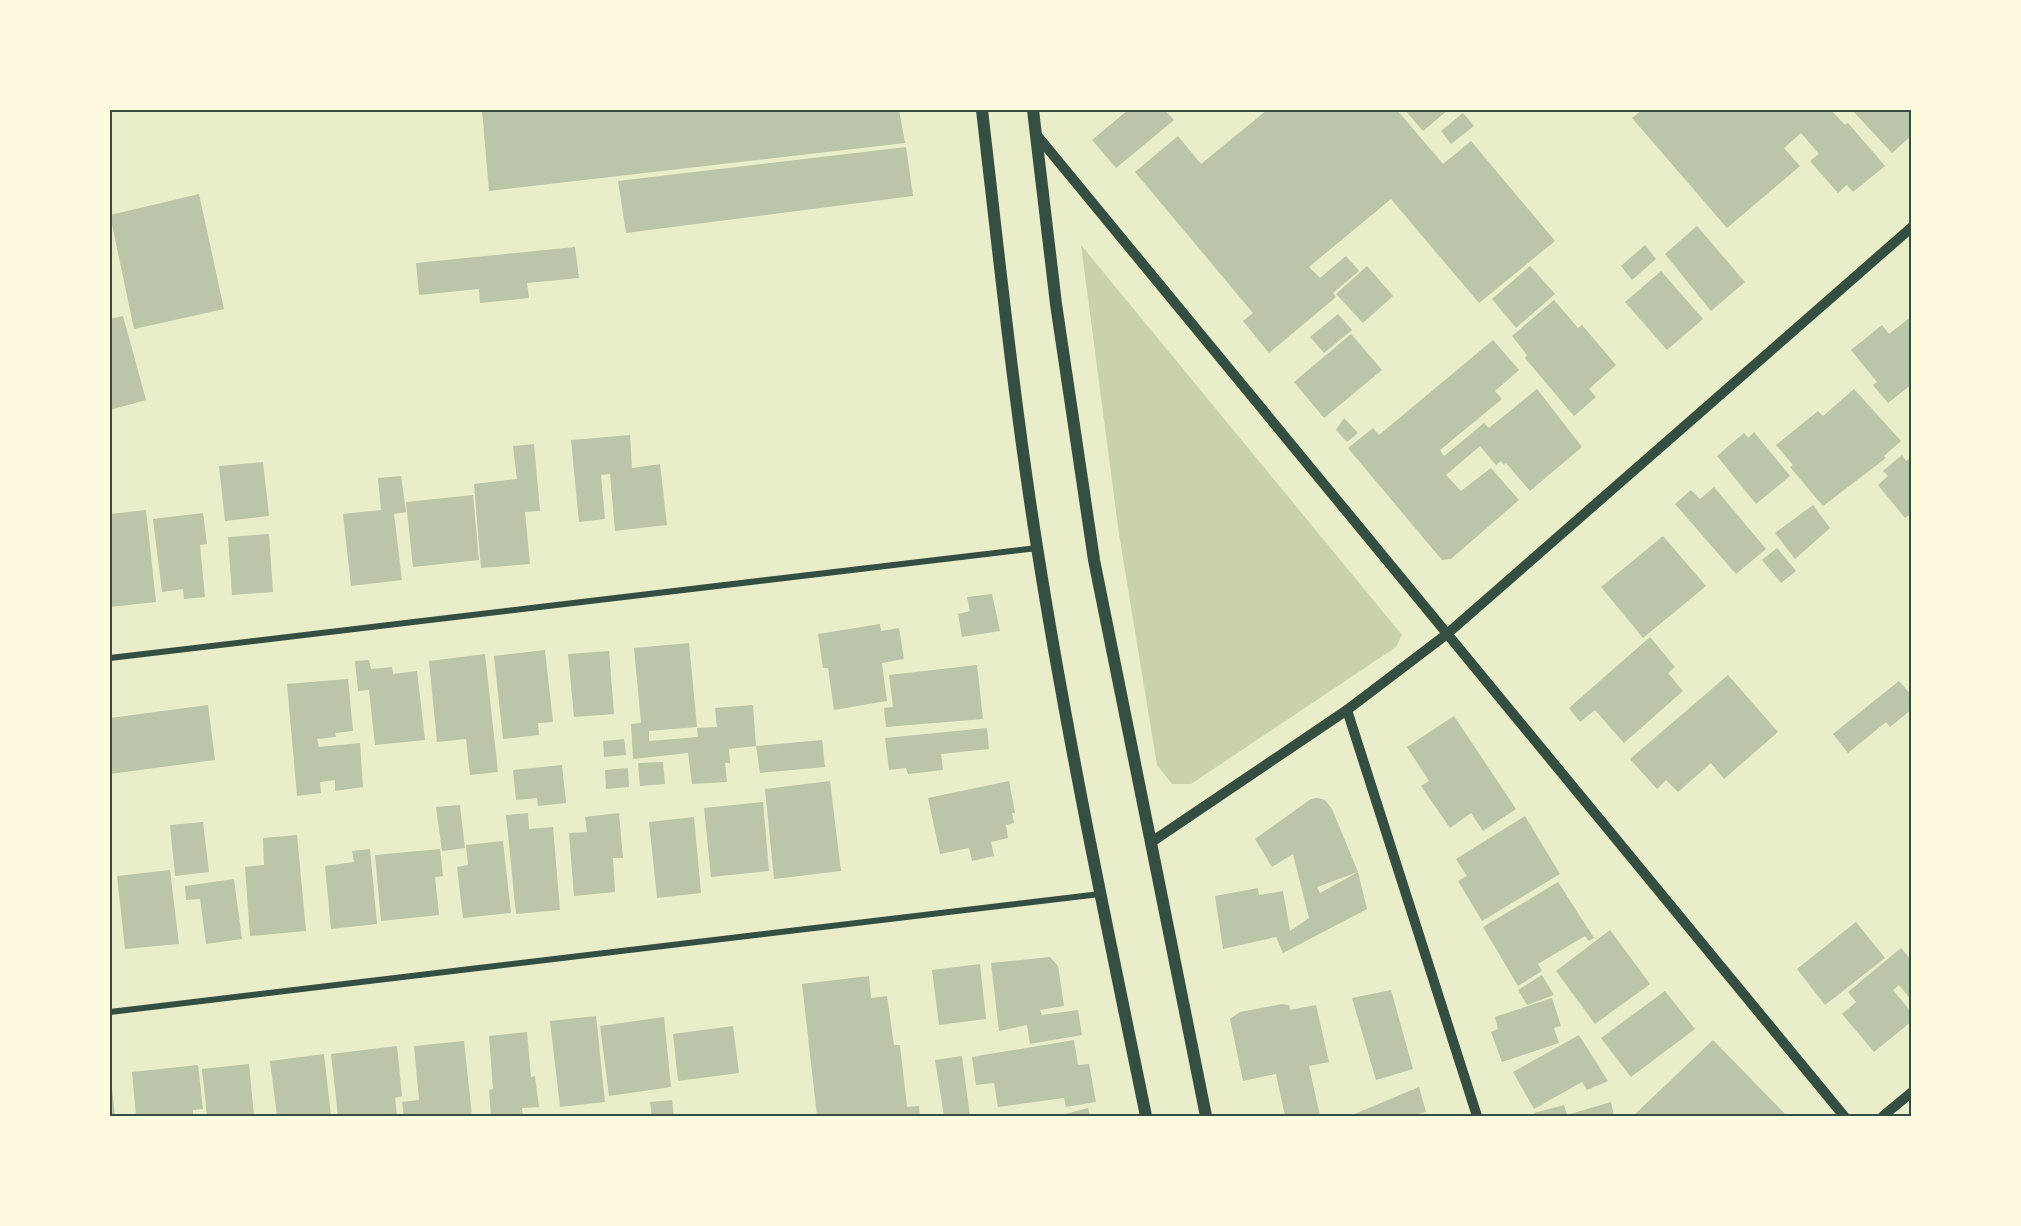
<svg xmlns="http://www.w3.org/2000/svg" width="2021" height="1226" viewBox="0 0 2021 1226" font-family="'Titillium Web',sans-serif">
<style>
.green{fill:#cad2ad}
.building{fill:#bcc5a7;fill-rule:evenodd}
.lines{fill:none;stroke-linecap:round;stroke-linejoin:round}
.minor{stroke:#344e41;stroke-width:6}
.tertiary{stroke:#344e41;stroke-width:10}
.secondary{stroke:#344e41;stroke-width:12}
.neatline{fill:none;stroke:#344e41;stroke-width:2}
</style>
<rect width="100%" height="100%" fill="#e9edc9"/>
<!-- green -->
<path class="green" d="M1081,245L1402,635L1396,647L1191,784H1172L1157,765L1119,534Z"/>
<!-- building -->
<g class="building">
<path d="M482,110H899L905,143L489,191Z"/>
<path d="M1128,110H1165L1174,120L1116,168L1092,140Z"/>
<path d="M1267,110H1397L1443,164L1471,141L1555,241L1479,303L1391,199L1309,267L1320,278L1346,256L1359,271L1333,293L1336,297L1269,353L1243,321L1253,313L1135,172L1178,136L1201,164Z"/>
<path d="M1405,110H1448L1423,131Z"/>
<path d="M1642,110H1831L1845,125L1848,123L1885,166L1853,192L1847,185L1838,193L1810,161L1819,154L1801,133L1784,148L1800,166L1727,228L1632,118Z"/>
<path d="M1852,110H1912V135L1892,153Z"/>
<path d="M1463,113L1474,126L1451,144L1441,131Z"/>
<path d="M906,147L913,196L626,233L618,181Z"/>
<path d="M199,194L224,309L134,329L110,215Z"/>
<path d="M1697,226L1745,282L1711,311L1665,254Z"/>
<path d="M1645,245L1656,259L1632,280L1621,266Z"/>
<path d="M575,247L579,278L527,283L529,298L480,303L479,289L419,295L416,263Z"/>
<path d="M1367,266L1393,296L1363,323L1336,294Z"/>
<path d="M1530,266L1555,294L1516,328L1492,299Z"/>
<path d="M1661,271L1703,319L1667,350L1625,302Z"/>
<path d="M1554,300L1578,328L1582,325L1616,365L1589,389L1596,397L1574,416L1525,358L1527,355L1512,336Z"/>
<path d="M1338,314L1352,330L1324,353L1310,337Z"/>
<path d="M123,316L146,400L110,410V319Z"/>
<path d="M1912,316V384L1888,403L1873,385L1877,382L1851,350L1882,325L1889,334Z"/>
<path d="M1351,334L1382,370L1324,418L1294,382Z"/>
<path d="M1493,340L1519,370L1495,391L1502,399L1440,450L1444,456L1484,423L1489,428L1537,389L1582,447L1530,491L1506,463L1504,465L1501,461L1496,465L1480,446L1446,475L1461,491L1491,468L1519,500L1451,559L1442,560L1348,448L1373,428L1379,435Z"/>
<path d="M1854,389L1901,441L1884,456L1886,458L1823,506L1790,467L1793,465L1776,445L1818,411L1823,416Z"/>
<path d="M1344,418L1358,433L1347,442L1336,430Z"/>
<path d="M1754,432L1790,476L1756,504L1717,456L1744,433L1748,438Z"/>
<path d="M630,435L632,468L660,464L667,525L615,531L610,474L601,475L605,519L579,522L571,440Z"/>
<path d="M534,444L540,511L525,512L530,564L481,568L474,484L517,479L513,446Z"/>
<path d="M1902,455L1906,461L1912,457V513L1905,518L1878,485L1888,476L1883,471Z"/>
<path d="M263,462L269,516L225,521L219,466Z"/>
<path d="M401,476L406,512L394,514L402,580L351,586L343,514L381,510L378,478Z"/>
<path d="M1714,487L1766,549L1736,574L1675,504L1691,490L1700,499Z"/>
<path d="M473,495L479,560L413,567L406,502Z"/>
<path d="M1813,505L1830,528L1795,559L1775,533Z"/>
<path d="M146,510L156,602L110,607V514Z"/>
<path d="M203,513L207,544L200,545L205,597L184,599L183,589L162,592L153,519Z"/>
<path d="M269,534L273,592L232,595L228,537Z"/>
<path d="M1663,536L1706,586L1643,638L1601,587Z"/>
<path d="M1777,548L1796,571L1781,583L1762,560Z"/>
<path d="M992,594L1000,631L962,637L958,614L970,611L967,597Z"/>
<path d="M880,624L881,631L899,628L904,659L882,663L887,701L834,710L828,668H823L818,634Z"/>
<path d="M1650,637L1675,667L1668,673L1683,691L1624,743L1595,710L1580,722L1569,708Z"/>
<path d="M689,643L697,727L649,731V741L698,737L697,728L717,727L715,708L753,705L756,746L729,749L730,763H725L727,782L692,784L688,753L633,759L631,724L641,723L634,648Z"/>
<path d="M545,650L553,722L538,723L539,735L503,739L494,656Z"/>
<path d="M609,651L614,714L574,717L568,654Z"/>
<path d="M485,654L498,772L470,775L466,739L437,742L429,661Z"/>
<path d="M369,660L371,669L392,667L393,674L417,671L425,740L375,745L369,690L358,691L355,661Z"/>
<path d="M977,665L983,719L886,727L884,708L893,707L889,675Z"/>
<path d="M1728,675L1778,732L1724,779L1711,763L1678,792L1666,780L1657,789L1630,759Z"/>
<path d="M348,679L353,731L335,733L336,737L317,739L319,747L360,743L363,787L335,791V780L320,782L321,793L297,796L287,684Z"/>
<path d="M1899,681L1912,696V709L1890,727L1886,722L1848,753L1833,734Z"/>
<path d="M208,705L215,760L110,774V718Z"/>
<path d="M1454,716L1516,809L1483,831L1471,813L1450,828L1421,786L1429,781L1407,747Z"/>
<path d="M987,728L989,749L941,754L943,770L908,774L906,768L889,770L885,738Z"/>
<path d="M624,739L626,755L604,757L603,741Z"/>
<path d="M822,740L825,767L760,773L756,746Z"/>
<path d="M663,762L665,784L640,786L638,763Z"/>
<path d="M562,765L566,803L538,806L537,798L516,800L513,770Z"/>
<path d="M628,768L629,787L606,789L605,770Z"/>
<path d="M830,781L841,871L774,879L765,789Z"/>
<path d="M1009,781L1015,813H1012L1014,823L1006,825L1008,838L991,842L994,856L972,861L969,848L940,854L928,798Z"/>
<path d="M1317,798L1325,800L1332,809L1358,872L1367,909L1283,953L1276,937L1223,949L1215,896L1258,888L1259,895L1283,891L1290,931L1309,918L1293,854L1272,867L1255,839L1311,799ZM1358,872L1320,893L1317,887Z"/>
<path d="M763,802L769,871L711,877L704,808Z"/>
<path d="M460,805L465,848L442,851L436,807Z"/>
<path d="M528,813L529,829L553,827L560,910L516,914L506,815Z"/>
<path d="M619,813L623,858H613L615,892L574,896L569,833L587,832L585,817Z"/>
<path d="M1525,816L1560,874L1482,921L1458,881L1467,876L1456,859Z"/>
<path d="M694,817L701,893L657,898L649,822Z"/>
<path d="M203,822L209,872L175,876L170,825Z"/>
<path d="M297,835L306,931L250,936L245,867L264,865L263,838Z"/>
<path d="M503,841L511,913L463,918L457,867L468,865L466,845Z"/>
<path d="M370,849L377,924L331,929L325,866L354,862L352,851Z"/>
<path d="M440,849L443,876L435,877L439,915L381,921L375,855Z"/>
<path d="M170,870L179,944L125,949L117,876Z"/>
<path d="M234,879L242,939L206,944L200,899L186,900L185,886Z"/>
<path d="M1558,882L1594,938L1589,941L1585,936L1538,964L1542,971L1518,986L1483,927Z"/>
<path d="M1856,922L1885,958L1825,1005L1797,969Z"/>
<path d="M1610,930L1650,984L1595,1024L1556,971Z"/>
<path d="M1901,948L1912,961V1001L1899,985L1893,990L1912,1013V1021L1874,1052L1842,1014L1856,1002L1848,992Z"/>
<path d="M1050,957L1058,966L1064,1006L1040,1010L1042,1015L1078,1010L1082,1035L1030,1044L1027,1025L999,1031L991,963Z"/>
<path d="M980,964L986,1019L939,1025L932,970Z"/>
<path d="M1542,975L1554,995L1527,1005L1518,990Z"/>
<path d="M869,976L871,998L887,996L894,1045H900L907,1107L919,1106L920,1116H817L802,984Z"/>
<path d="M1391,990L1413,1069L1376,1080L1352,998Z"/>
<path d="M1665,991L1695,1029L1631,1077L1601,1038Z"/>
<path d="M1552,998L1561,1026L1554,1028L1559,1043L1502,1062L1491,1032L1498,1029L1495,1017Z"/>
<path d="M1282,1004L1289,1005L1290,1010L1316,1005L1329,1062L1309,1066L1320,1116H1285L1276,1074L1243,1081L1230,1019L1240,1012Z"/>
<path d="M596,1016L605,1102L560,1107L550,1021Z"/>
<path d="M664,1017L671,1087L609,1096L600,1026Z"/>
<path d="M733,1026L739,1073L678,1081L673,1034Z"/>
<path d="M527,1032L531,1077L535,1076L539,1107L522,1108L523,1116H491L489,1090L493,1089L489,1036Z"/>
<path d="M1579,1035L1608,1081L1587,1090L1582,1082L1534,1109L1513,1072Z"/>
<path d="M1074,1040L1078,1065L1089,1064L1096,1102L1066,1107L1064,1098L998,1107L994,1083L976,1085L972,1057Z"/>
<path d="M1713,1040L1787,1116H1633Z"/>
<path d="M464,1041L472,1116H404L402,1102L419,1100L414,1046Z"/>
<path d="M397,1046L402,1096L395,1098L397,1116H338L331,1054Z"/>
<path d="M324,1054L331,1116H277L270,1061Z"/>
<path d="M962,1056L970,1116H944L935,1060Z"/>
<path d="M249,1064L254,1116H207L202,1069Z"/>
<path d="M198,1065L203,1109L193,1110V1116H136L132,1072Z"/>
<path d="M110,1080H111L115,1116H110Z"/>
<path d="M1419,1087L1426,1112L1409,1116H1350Z"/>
<path d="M672,1100L674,1116H652L650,1102Z"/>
<path d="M1611,1102L1614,1116H1535L1534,1113L1564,1105L1567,1115Z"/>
<path d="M1088,1108L1090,1116H1058Z"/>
</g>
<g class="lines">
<!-- minor -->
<g class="minor">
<path d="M110,658L1037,548"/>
<path d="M110,1012L1100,894"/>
</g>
<!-- tertiary -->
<g class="tertiary">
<path d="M1035,133L1844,1116"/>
<path d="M1347,710L1477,1116"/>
<path d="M1150,843L1347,710L1447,634L1912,227"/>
<path d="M1883,1116L1912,1092"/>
</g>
<!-- secondary -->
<g class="secondary">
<path d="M982,110C999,256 1014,402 1037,547C1067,738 1107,927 1146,1116"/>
<path d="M1033,110L1056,304L1094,560L1206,1116"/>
</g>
</g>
<!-- border -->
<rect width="2021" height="1226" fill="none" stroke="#fefae0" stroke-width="222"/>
<rect x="111" y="111" width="1799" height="1004" class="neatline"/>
</svg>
